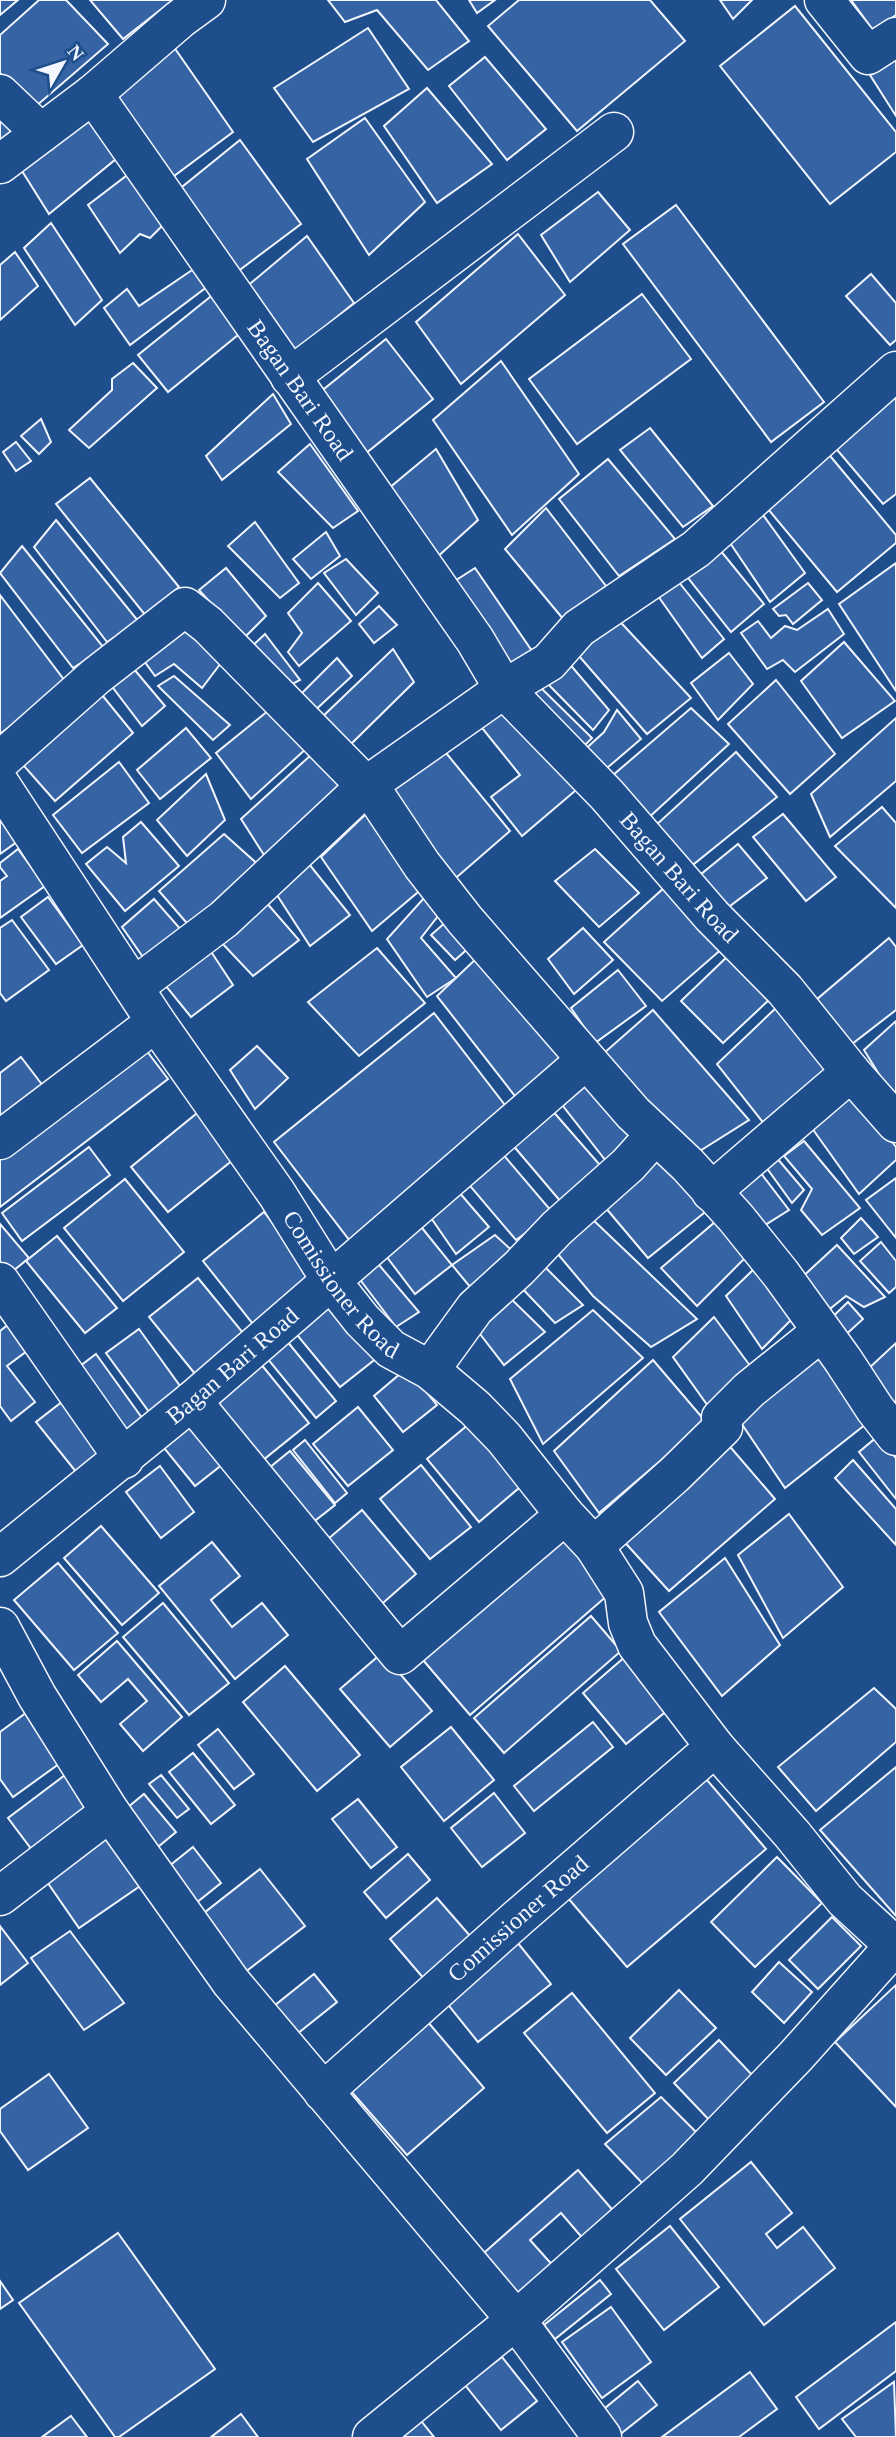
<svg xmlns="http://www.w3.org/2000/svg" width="896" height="2437" viewBox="0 0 896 2437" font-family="'Times New Roman',serif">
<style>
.building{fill:#3563a3;stroke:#f2f6ff;stroke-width:2}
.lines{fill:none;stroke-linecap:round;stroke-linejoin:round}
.street-casing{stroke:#f2f6ff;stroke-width:41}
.secondary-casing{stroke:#f2f6ff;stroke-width:41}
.street{stroke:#1f4e8c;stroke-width:38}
.secondary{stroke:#1f4e8c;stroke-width:38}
.labels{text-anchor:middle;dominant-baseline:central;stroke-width:5;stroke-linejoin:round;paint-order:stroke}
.street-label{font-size:24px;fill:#f2f6ff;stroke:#1f4e8c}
</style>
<rect width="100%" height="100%" fill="#1f4e8c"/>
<!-- building -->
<g class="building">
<path d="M0,0H18L0,15Z"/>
<path d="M39,0H66L108,44L35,107L0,73V35Z"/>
<path d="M90,0H173L123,39Z"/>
<path d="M328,0H436L469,41L428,70L377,10L345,22Z"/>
<path d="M469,0H495L477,13Z"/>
<path d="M519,0H650L685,41L577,131L488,26Z"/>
<path d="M720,0H752L733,19Z"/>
<path d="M851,0H896V15L873,30Z"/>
<path d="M795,6L896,132V152L830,204L720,66Z"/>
<path d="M368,28L409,89L313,142L274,88Z"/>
<path d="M169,40L233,132L170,179L110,93Z"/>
<path d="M485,57L546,129L507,160L449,86Z"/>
<path d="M896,58V116L870,75Z"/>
<path d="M427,88L492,164L437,203L384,126Z"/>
<path d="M87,113L122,154L49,214L22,171Z"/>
<path d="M365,118L425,202L369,255L307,159Z"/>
<path d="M0,119L15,135L0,146Z"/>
<path d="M240,140L301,224L237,272L177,191Z"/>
<path d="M130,173L167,221L150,238L140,234L120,253L88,205Z"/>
<path d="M598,192L630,230L570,282L541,235Z"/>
<path d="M676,205L824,402L771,442L623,244Z"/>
<path d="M51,223L102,300L75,325L24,248Z"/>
<path d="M518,234L565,295L461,384L416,322Z"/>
<path d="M307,236L354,303L294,352L245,288Z"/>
<path d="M15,252L38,286L0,320V265Z"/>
<path d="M198,266L212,283L130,345L104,308L127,289L139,306Z"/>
<path d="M871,274L896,303V340L890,345L846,296Z"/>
<path d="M215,293L238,335L168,392L138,355Z"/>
<path d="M642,294L691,359L577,444L529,379Z"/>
<path d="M386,339L433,399L360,458L314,397Z"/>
<path d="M501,361L579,474L512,535L433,420Z"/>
<path d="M133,363L157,388L89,448L69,430L112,390V379Z"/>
<path d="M896,388V494L883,504L833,445Z"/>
<path d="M273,394L291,424L222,480L206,456Z"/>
<path d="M41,419L51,442L39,454L21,436Z"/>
<path d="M650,428L713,506L683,527L620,450Z"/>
<path d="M16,442L31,461L16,471L3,452Z"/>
<path d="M310,444L358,511L333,528L278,472Z"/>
<path d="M436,449L478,520L434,560L388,489Z"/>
<path d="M826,451L896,535V543L837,592L763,503Z"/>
<path d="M608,459L675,539L619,576L559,499Z"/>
<path d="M90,478L179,587L146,616L56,504Z"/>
<path d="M546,508L606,586L564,620L505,549Z"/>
<path d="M758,508L805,573L770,602L726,537Z"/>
<path d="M56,520L139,622L107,642L34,547Z"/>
<path d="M255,522L299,583L280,598L228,546Z"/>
<path d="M326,532L340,556L311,579L293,559Z"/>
<path d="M716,545L764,604L731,632L685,574Z"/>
<path d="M22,546L104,648L73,668L0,573Z"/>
<path d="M346,559L378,593L356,615L324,573Z"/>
<path d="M896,563V691L839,604Z"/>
<path d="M226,568L266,616L243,639L199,590Z"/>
<path d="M475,568L532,651L506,666L450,584Z"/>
<path d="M678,581L724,639L702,658L658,596Z"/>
<path d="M318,583L351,621L299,666L288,652L302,633L288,613Z"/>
<path d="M808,583L822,600L793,624L786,615L779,616L773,609Z"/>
<path d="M0,595L68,685L1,733L0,732Z"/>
<path d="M379,606L397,625L374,643L359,624Z"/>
<path d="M828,609L844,634L795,672L783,660L767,669L741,633L758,621L771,638L785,626L797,630Z"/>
<path d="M612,613L691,698L647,734L572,648Z"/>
<path d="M181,621L224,659L202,688L174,664L155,676L139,654Z"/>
<path d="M265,634L300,680L285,688L249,649Z"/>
<path d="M844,642L895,701L842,738L801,681Z"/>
<path d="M393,649L414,682L348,747L319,720Z"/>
<path d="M729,653L753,684L718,720L691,683Z"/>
<path d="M337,658L352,676L310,715L296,699Z"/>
<path d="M567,661L609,710L593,730L544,680Z"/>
<path d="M128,662L165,706L142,726L107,680Z"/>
<path d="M174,676L230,725L213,740L158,686Z"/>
<path d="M776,680L835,754L790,794L728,724Z"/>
<path d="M536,683L592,738L576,754L521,695Z"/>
<path d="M98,690L133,733L55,801L17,758Z"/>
<path d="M506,705L582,785L522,836L491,797L520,775L478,723Z"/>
<path d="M691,708L729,744L645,821L612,776Z"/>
<path d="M269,710L308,747L251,799L216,753Z"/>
<path d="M617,710L641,739L600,774L580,754L604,732Z"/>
<path d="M896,718V781L830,837L811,794Z"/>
<path d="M186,728L211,758L160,799L137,770Z"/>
<path d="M442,748L510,831L450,883L389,789Z"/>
<path d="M736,752L777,797L689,868L655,826Z"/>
<path d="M312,754L344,785L264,855L241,819Z"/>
<path d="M119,762L149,803L82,853L53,815Z"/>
<path d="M206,774L225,820L187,856L157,820Z"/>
<path d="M882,807L896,823V908L835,846Z"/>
<path d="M0,810L21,839L0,854Z"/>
<path d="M369,811L424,887L372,931L321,857Z"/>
<path d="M783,814L836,877L806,901L753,837Z"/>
<path d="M141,822L179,866L125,911L86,864L107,847L126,863L123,837Z"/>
<path d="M224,834L261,867L192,929L159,891Z"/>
<path d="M738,844L767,878L726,909L700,875Z"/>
<path d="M18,849L45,886L0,918V881L7,876L0,867V863Z"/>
<path d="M595,849L639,893L599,927L555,881Z"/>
<path d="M309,864L350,915L310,946L275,892Z"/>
<path d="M665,887L724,947L662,1001L604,942Z"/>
<path d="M48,897L83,945L56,964L21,917Z"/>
<path d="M424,898L438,916L421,938L456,978L427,997L387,939Z"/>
<path d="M154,899L183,932L145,960L122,927Z"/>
<path d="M265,901L299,940L253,976L220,941Z"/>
<path d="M12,920L49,970L6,1001L0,993V928Z"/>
<path d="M447,921L472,945L455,960L431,935Z"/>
<path d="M583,928L613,960L574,994L548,959Z"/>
<path d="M889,938L896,947V1010L852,1044L816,1000Z"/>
<path d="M377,948L425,1003L359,1056L308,1002Z"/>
<path d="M210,950L233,985L191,1017L165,985Z"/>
<path d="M730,954L771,998L723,1043L681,1001Z"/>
<path d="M480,955L566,1059L518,1100L437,996Z"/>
<path d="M618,970L646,1006L595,1043L571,1008Z"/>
<path d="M779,1005L831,1068L765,1125L717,1064Z"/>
<path d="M653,1010L749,1120L695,1154L604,1053Z"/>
<path d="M434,1013L508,1109L350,1241L274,1142Z"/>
<path d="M896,1021V1102L864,1050Z"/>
<path d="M140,1042L168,1079L0,1207V1149Z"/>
<path d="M257,1046L288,1078L255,1109L230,1070Z"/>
<path d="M21,1057L50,1095L0,1133V1073Z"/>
<path d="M583,1081L642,1142L613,1170L563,1106Z"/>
<path d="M849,1087L896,1147V1160L859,1194L809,1124Z"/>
<path d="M207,1105L244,1151L168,1212L131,1167Z"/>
<path d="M551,1109L606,1172L567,1209L511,1143Z"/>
<path d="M804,1141L860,1208L822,1235L801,1210L812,1189L784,1156Z"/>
<path d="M89,1147L110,1175L22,1241L2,1213Z"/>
<path d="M501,1152L553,1213L516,1240L465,1180Z"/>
<path d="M653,1152L709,1209L648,1258L599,1200Z"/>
<path d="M776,1157L804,1190L792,1203L766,1167Z"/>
<path d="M757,1168L789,1210L762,1227L731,1190Z"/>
<path d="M896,1178V1238L866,1200Z"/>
<path d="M125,1179L184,1252L123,1301L64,1228Z"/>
<path d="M458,1191L489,1227L456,1254L429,1215Z"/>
<path d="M264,1212L321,1285L260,1333L203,1261Z"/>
<path d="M588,1215L697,1319L651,1347L593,1296L552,1247Z"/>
<path d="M861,1218L878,1237L854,1254L841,1238Z"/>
<path d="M715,1222L745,1258L697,1306L661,1268Z"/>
<path d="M418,1223L452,1265L415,1294L383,1252Z"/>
<path d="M0,1224L29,1258L8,1275L0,1265Z"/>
<path d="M495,1235L519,1257L476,1294L452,1265Z"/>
<path d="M57,1236L117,1308L85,1333L26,1261Z"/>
<path d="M881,1242L896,1261V1287L889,1293L860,1261Z"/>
<path d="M837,1245L885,1297L864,1307L846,1296L826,1312L799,1280Z"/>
<path d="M374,1259L419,1312L396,1327L355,1273Z"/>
<path d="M541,1263L583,1305L555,1323L518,1284Z"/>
<path d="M754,1269L795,1316L762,1349L726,1296Z"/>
<path d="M198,1278L253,1345L204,1385L149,1317Z"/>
<path d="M325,1294L378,1357L340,1387L288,1324Z"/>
<path d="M507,1295L545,1332L504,1365L473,1325Z"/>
<path d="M848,1302L863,1319L841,1339L827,1322Z"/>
<path d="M593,1310L643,1358L543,1444L510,1379Z"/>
<path d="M714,1317L751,1367L708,1406L673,1357Z"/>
<path d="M14,1320L35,1345L7,1366L35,1402L11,1421L0,1406V1331Z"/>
<path d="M139,1329L188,1397L155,1420L106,1353Z"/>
<path d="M282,1335L336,1401L316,1418L262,1352Z"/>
<path d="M896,1343V1415L867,1370Z"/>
<path d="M819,1346L871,1420L785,1488L737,1417Z"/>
<path d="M96,1354L150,1429L120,1450L67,1376Z"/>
<path d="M256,1358L309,1423L252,1469L199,1405Z"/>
<path d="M653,1360L706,1422L599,1513L554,1451Z"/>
<path d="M407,1368L437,1405L403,1432L374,1396Z"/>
<path d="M67,1398L111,1454L81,1478L36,1422Z"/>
<path d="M358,1407L393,1450L348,1486L313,1444Z"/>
<path d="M193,1417L228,1460L195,1486L160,1443Z"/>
<path d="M475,1419L526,1482L479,1522L427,1459Z"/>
<path d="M878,1436L896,1458V1499L859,1452Z"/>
<path d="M305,1440L347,1493L335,1503L293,1450Z"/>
<path d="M726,1442L775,1499L669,1591L619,1536Z"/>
<path d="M290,1451L335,1505L302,1531L258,1477Z"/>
<path d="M853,1460L896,1509V1545L835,1478Z"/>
<path d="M421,1465L471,1527L430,1559L380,1499Z"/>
<path d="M160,1466L194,1512L161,1538L126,1492Z"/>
<path d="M362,1510L416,1574L376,1609L321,1545Z"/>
<path d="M789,1514L843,1587L783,1638L738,1555Z"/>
<path d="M101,1526L159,1593L122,1625L64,1558Z"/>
<path d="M563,1527L616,1588L470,1715L417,1653Z"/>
<path d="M212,1542L240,1576L211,1600L232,1627L262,1603L288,1635L235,1679L159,1586Z"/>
<path d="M725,1558L780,1645L722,1696L659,1612Z"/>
<path d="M58,1563L118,1633L74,1670L14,1600Z"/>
<path d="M163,1603L229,1683L189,1715L123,1637Z"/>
<path d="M591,1616L621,1651L504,1753L474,1718Z"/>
<path d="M117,1641L182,1717L143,1751L120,1724L147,1701L128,1679L101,1702L78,1675Z"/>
<path d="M382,1653L432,1711L390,1747L340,1689Z"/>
<path d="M626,1656L669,1709L626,1744L583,1693Z"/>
<path d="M285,1666L360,1755L317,1791L243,1702Z"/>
<path d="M874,1688L896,1709V1742L816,1811L778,1767Z"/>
<path d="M34,1707L70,1756L13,1797L0,1779V1732Z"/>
<path d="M593,1722L613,1747L534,1811L514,1786Z"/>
<path d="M451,1727L494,1780L444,1821L401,1767Z"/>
<path d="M218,1729L254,1774L234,1789L198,1745Z"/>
<path d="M193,1753L235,1805L211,1824L169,1772Z"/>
<path d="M896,1767V1916L820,1830Z"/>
<path d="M69,1772L103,1816L41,1862L8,1818Z"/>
<path d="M701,1773L766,1849L627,1967L562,1891Z"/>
<path d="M161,1775L189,1809L177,1818L149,1784Z"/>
<path d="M494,1793L525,1833L482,1867L451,1828Z"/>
<path d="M144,1794L176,1832L147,1856L116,1817Z"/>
<path d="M358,1799L397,1847L371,1868L332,1819Z"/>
<path d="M106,1832L143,1884L79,1928L43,1876Z"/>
<path d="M193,1847L221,1883L186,1911L158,1875Z"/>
<path d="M408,1854L430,1880L386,1918L364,1892Z"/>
<path d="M777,1857L822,1903L755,1967L711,1922Z"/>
<path d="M260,1869L305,1926L240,1976L195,1920Z"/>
<path d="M437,1898L478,1945L431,1987L390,1939Z"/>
<path d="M832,1917L861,1946L818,1989L789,1960Z"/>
<path d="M0,1926L28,1963L0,1985Z"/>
<path d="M70,1931L124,2003L84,2030L31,1958Z"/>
<path d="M513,1937L551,1984L478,2042L441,1996Z"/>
<path d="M779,1962L812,1992L784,2023L752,1992Z"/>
<path d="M314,1974L337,2002L297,2034L274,2006Z"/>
<path d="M896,1985V2107L835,2042Z"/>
<path d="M679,1990L716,2028L666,2075L630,2038Z"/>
<path d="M572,1993L655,2093L607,2133L524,2033Z"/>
<path d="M422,2015L484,2088L407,2155L343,2082Z"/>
<path d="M719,2040L754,2077L712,2123L674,2083Z"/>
<path d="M49,2074L88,2128L28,2170L0,2131V2109Z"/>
<path d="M661,2097L702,2138L646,2187L605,2144Z"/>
<path d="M751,2162L792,2213L766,2234L777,2248L803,2227L835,2268L764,2325L680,2219Z"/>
<path d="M578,2170L616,2214L585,2241L561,2213L530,2240L555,2268L515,2303L477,2259Z"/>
<path d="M670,2226L719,2287L664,2330L616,2269Z"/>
<path d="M118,2233L215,2369L119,2437H115L19,2303Z"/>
<path d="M600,2280L611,2294L555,2339L544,2325Z"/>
<path d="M0,2281L13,2300L0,2309Z"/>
<path d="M611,2307L651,2362L602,2398L562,2342Z"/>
<path d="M896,2322V2371L819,2429L796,2397Z"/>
<path d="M502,2357L537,2401L501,2430L465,2385Z"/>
<path d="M750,2372L777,2409L739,2437H662Z"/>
<path d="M638,2381L657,2405L618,2436L599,2413Z"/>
<path d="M894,2382L896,2437H856L842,2419Z"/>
<path d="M241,2414L258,2437H211Z"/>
<path d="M71,2416L87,2437H42Z"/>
<path d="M418,2417L434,2437H394Z"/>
</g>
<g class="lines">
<defs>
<g id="street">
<path d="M824,0L868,55L896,37"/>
<path d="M0,94L41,133"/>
<path d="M93,94L180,19L206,0"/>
<path id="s1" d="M0,164L93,94L475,640L504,689L607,795L712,916L785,990L851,1072"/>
<path d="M290,377L614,132"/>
<path d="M0,761L96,676L185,607L208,625L376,796L422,865L465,920L633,1113L688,1165L736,1218L781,1274L843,1360L875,1409L896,1436"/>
<path d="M134,987L224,919L366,786L504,689L549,662L579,628L696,549L896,371"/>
<path d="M0,1140L156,1022"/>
<path d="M711,1192L851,1072L896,1123"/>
<path d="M0,1282L124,1459"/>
<path d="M430,1370L475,1308L519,1268L557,1228L628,1165L655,1135"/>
<path d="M192,1401L400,1655L565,1515"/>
<path d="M594,1546L674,1475L723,1427L721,1418L749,1390L821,1332"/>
<path id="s2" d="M0,1557L192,1401L586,1060"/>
<path d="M0,1627L37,1696L110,1812L231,1982L516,2320L602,2437"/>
<path d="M0,1896L110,1812"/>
<path id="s3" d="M323,2092L519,1917L715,1747"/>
<path d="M372,2437L516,2320L687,2169L796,2056L896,1944"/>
</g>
<g id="secondary">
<path id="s4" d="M0,784L156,1022L277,1194L332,1282L362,1320L391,1349L430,1370L475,1408L504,1438L565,1515L594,1546L624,1593L628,1623L637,1645L715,1747L792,1834L845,1900L896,1947"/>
</g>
</defs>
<!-- street casing -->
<use href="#street" class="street-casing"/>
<!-- secondary casing -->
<use href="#secondary" class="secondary-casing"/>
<!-- street -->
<use href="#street" class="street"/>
<!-- secondary -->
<use href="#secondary" class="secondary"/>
</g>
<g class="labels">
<!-- street labels -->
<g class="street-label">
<text stroke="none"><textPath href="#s1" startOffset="478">Bagan Bari Road</textPath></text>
<text stroke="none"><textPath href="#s1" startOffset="1097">Bagan Bari Road</textPath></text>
<text stroke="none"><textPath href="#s4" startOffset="606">Comissioner Road</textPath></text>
<text stroke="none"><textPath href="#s2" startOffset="301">Bagan Bari Road</textPath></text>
<text stroke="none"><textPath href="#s3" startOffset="261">Comissioner Road</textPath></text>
</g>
</g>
<!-- north arrow -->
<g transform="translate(63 63) rotate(51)" stroke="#1f4e8c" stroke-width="5" paint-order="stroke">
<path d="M0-5L12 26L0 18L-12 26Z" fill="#f2f6ff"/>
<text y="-10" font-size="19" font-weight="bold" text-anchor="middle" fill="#f2f6ff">N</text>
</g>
</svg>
